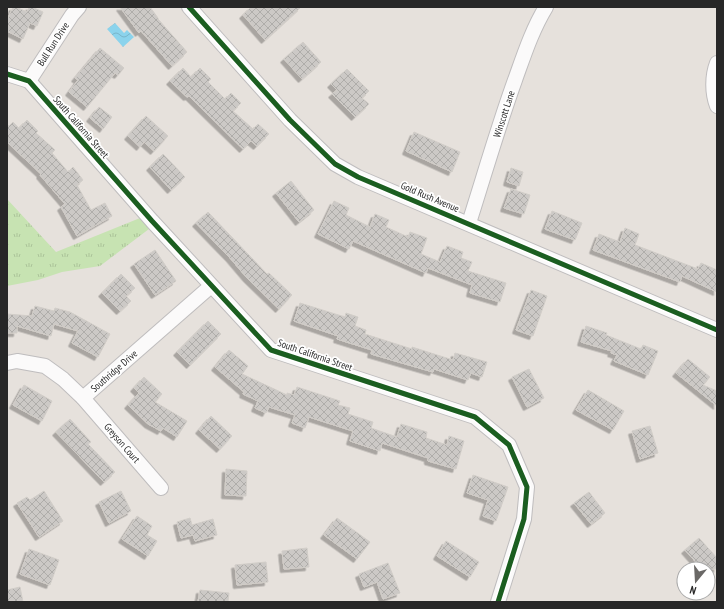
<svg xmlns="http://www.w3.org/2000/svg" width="724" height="609" viewBox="0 0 724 609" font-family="'PT Sans Narrow',sans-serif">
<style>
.grass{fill:url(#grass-tufts)}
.water{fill:url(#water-waves)}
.building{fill:url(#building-cross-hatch);stroke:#d1cdc8;filter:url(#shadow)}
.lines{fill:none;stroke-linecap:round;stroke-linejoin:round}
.minor-casing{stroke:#bfbdbe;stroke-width:16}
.minor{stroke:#fbfafa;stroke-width:14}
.cycleway-casing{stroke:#fff;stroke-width:8}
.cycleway{stroke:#1b5e20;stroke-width:5}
.labels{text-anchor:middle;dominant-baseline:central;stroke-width:3.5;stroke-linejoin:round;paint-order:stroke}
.street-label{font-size:10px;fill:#272727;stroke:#fff}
</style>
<defs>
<pattern id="grass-tufts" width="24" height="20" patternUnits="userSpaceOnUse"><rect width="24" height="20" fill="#c7e3b2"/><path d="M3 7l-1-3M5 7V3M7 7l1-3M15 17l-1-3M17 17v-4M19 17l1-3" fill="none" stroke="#abc399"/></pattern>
<pattern id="water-waves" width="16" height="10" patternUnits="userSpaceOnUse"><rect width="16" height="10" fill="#8bd3ec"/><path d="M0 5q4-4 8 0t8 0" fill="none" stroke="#78b5ca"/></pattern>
<pattern id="building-cross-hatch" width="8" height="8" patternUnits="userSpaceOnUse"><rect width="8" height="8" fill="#ccc9c6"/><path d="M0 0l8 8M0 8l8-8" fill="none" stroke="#afadaa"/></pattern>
<filter id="shadow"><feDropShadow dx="-3.5" dy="3.5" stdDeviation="0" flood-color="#0004"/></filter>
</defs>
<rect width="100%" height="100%" fill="#e6e1dc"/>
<!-- grass -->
<path class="grass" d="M7,199L56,252L140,218L149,229L100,266L62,272L38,280L7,286Z"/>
<!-- water -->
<path class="water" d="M115,23L124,33L127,30L134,37L123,47L107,29Z"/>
<!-- building -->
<g class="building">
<path d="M13,7H16L27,12L29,7H32L43,12L37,26L30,23L23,39L7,31V20Z"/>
<path d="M120,7H150L158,18V19L187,52L172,66L141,31L139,33Z"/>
<path d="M251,7H301L265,40L243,15Z"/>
<path d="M303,42L321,62L302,79L284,59Z"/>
<path d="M100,48L124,68L118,75L115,73L87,107L69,92L78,80L75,78Z"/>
<path d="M183,68L191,77L200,68L211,79L208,82L225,99L231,93L241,103L233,111L253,129L258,124L269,134L257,146L251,141L243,149L189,96L187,97L170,81Z"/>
<path d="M347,69L369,91L362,98L369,104L355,117L332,94L337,90L331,84Z"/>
<path d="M99,107L112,117L103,129L90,118Z"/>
<path d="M146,116L168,136L154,151L144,142L140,147L128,136Z"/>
<path d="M27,120L38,131L36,133L55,150L52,153L68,172L73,167L83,180L77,185L91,210L105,203L112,216L77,236L61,207L65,204L40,175L41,174L7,142V128L13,122L19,128Z"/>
<path d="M414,132L460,152L452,172L406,151Z"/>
<path d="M163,154L185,177L171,190L150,167Z"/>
<path d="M511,168L523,172L519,186L507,182Z"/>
<path d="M291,181L314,210L299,222L276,193Z"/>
<path d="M511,189L530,195L524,214L504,208Z"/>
<path d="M334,201L349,208L346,215L370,227L375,214L389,220L386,227L408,237L410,232L427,238L421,254L440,262L447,246L463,252L461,258L472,262L468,271L506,283L500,302L470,293L472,285L428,268L426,273L353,241L349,249L318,234Z"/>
<path d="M552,211L582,223L575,240L545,229Z"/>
<path d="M208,212L267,274L269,273L292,295L279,309L247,278L230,258L196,223Z"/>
<path d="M625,228L639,234L635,245L698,269L701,263L717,270V292L682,276L680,282L593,250L599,234L620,242Z"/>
<path d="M155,250L176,281L155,295L134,264Z"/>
<path d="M121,274L135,288L126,296L131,301L120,311L102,293Z"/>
<path d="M531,290L547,296L533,336L516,330Z"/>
<path d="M300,303L345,317L346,313L358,317L355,326L366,330L365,334L412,349V347L453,360L455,353L487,362L482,377L471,373L468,380L434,369L433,372L371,354L372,350L337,339L338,336L294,321Z"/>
<path d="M35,306L54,311L55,308L70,312L110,334L98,357L72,343L78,331L54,324L51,336L17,326V333H7V314L32,316Z"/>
<path d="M208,321L221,334L190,365L177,352Z"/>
<path d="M586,326L607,333L606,335L641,349L643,345L658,351L648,375L614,361L617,355L611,353L612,351L581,342Z"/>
<path d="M229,350L248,366L242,374L287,395V393L294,395L297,387L340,401L338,405L350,408L348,414L373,422L371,428L397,437L401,424L427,432L426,438L447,445L449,436L464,441L456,469L428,461V458L382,443L380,451L350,441L353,431L309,417L305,428L292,423L295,415L269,407L266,413L255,408L258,401L243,394L244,392L215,367Z"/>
<path d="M688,359L710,377L703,385L717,391V406L676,373Z"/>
<path d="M529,369L544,398L527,407L512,377Z"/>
<path d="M144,377L162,394L155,402L187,421L177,437L163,428L161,431L148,424L128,405L139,393L134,388Z"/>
<path d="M24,385L52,401L42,421L13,405Z"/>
<path d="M588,390L624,411L613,430L576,410Z"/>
<path d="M211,416L232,436L220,449L199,430Z"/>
<path d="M70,419L91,442L88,444L115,472L104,482L56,432Z"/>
<path d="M650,426L658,453L640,459L632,431Z"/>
<path d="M226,469L247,471L246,496L225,495Z"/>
<path d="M473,475L508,487L496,521L483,516L488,500L467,493Z"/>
<path d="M44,491L63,521L39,537L17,503L27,497L30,500Z"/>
<path d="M121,491L131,511L109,523L99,502Z"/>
<path d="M589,492L605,513L591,524L574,503Z"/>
<path d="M137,516L152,526L147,535L157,541L148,556L122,539Z"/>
<path d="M190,518L192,525L213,519L217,535L195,541L193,535L181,538L177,522Z"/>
<path d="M337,518L370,542L357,559L324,535Z"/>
<path d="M699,538L717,558V569H702L685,550Z"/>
<path d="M446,541L479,562L470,577L437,556Z"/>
<path d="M307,548L309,567L284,569L282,551Z"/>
<path d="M29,549L59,560L50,585L20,574Z"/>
<path d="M266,562L268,582L237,585L235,565Z"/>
<path d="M388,563L400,593L383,599L377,582L364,587L359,574Z"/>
<path d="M20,587L23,602H7V590Z"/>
<path d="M200,590L229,593L228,602H198Z"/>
</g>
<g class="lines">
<defs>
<g id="minor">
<path d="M189,7L290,120L335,164L358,177L717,330"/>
<path d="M717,63C712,76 712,93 717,106"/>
<path d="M7,74L29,81L152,221L271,350L475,417L509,445L527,487L524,519L498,602"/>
<path d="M29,81L72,15L79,7"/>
<path d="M469,223C484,176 498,127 515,80C524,55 532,30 546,7"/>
<path d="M7,363L17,361L45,366L63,379L83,398L161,488"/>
<path d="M83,398L211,286"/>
</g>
</defs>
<!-- minor casing -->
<use href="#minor" class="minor-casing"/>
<!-- minor -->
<use href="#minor" class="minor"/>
<defs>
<g id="cycleway">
<path d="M189,7L290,120L335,164L358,177L717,330"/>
<path d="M7,74L29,81L152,221L271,350L475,417L509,445L527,487L524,519L498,602"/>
</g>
</defs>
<!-- cycleway casing -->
<use href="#cycleway" class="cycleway-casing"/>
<!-- cycleway -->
<use href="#cycleway" class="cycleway"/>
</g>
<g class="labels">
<!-- street labels -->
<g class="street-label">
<text transform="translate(53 44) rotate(-57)">Bull Run Drive</text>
<text transform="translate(504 114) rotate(-72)">Winscott Lane</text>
<text transform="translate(81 127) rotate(49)">South California Street</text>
<text transform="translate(430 197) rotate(23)">Gold Rush Avenue</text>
<text transform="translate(315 355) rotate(19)">South California Street</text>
<text transform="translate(114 371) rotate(-41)">Southridge Drive</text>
<text transform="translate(122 443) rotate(49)">Greyson Court</text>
</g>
</g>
<!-- border -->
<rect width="724" height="609" fill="none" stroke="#272727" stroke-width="16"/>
<!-- north arrow -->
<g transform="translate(696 581) rotate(198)"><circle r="19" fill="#ffffff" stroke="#a9a9a9"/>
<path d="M0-3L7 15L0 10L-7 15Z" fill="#6a6866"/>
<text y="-6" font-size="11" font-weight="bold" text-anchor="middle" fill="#272727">N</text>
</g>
</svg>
